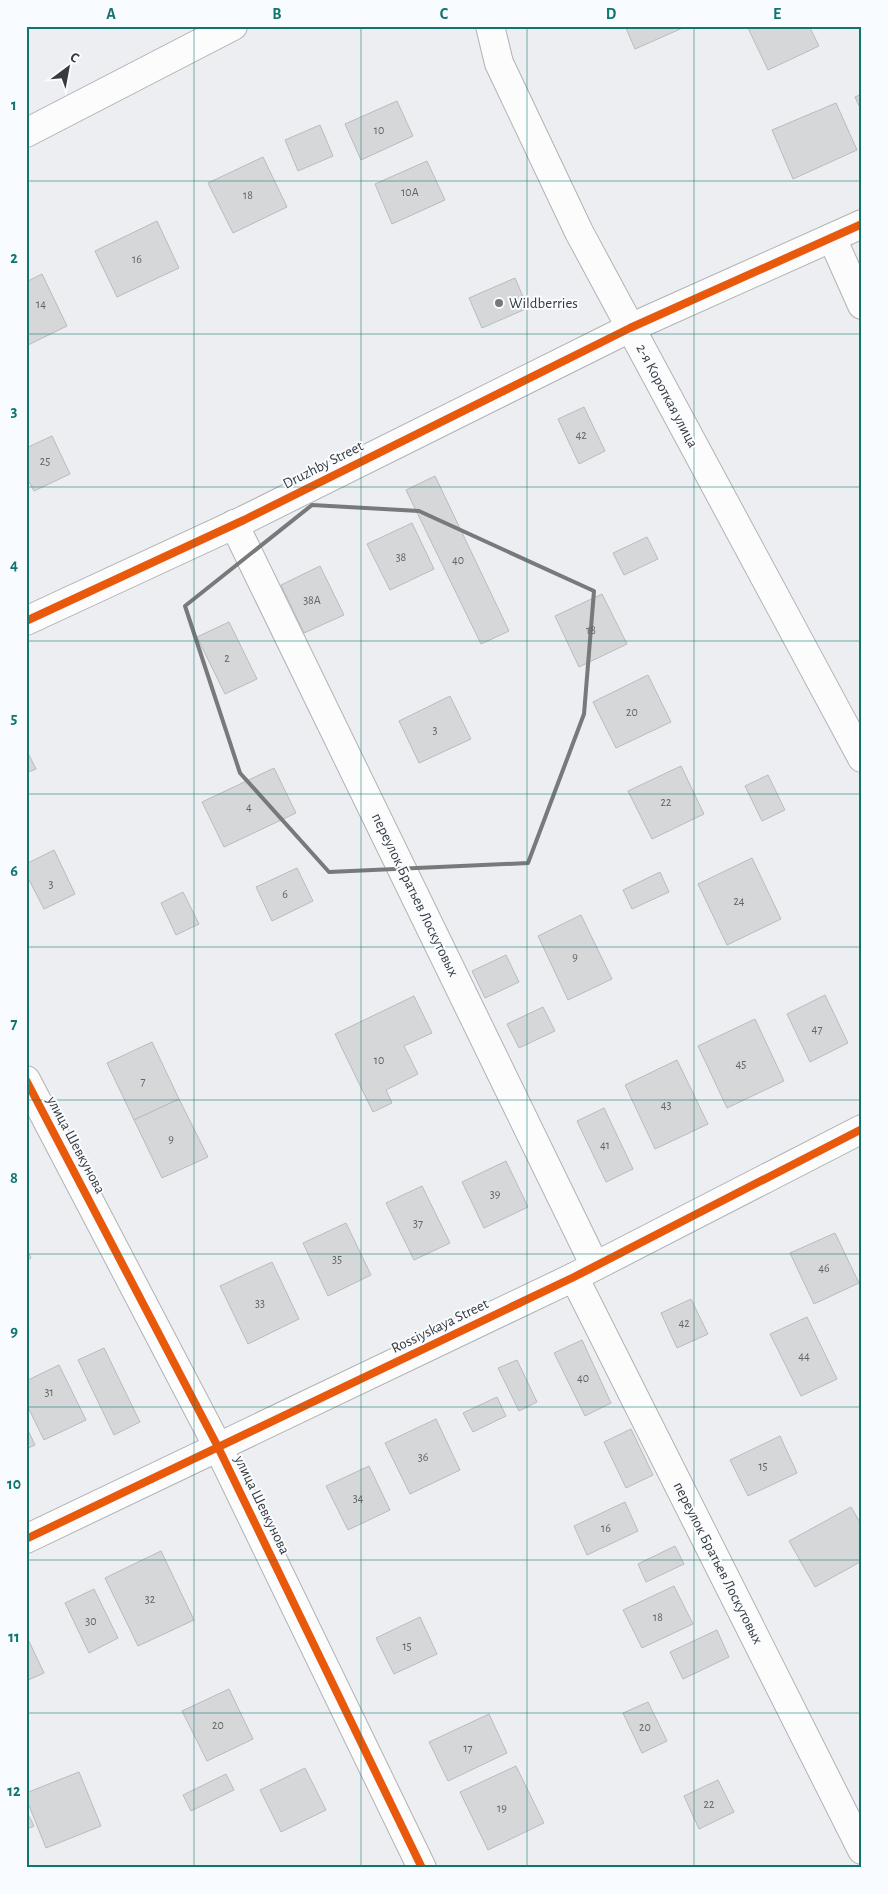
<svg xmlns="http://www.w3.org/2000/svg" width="888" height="1894" viewBox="0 0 888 1894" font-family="'Alegreya Sans',sans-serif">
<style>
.building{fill:#d5d7d9;stroke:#b9bbbd}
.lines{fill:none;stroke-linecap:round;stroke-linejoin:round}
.minor-casing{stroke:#b0b2b3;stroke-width:30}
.tertiary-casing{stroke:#b0b2b3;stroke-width:30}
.minor{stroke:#fcfcfd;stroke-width:28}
.tertiary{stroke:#fcfcfd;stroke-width:28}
.cycleway-casing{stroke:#f8fbff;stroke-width:11}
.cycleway{stroke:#e8590c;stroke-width:8}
.marked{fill:none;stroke:#77797b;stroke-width:4;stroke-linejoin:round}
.grid{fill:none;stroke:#0f766e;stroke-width:1;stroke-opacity:0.55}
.poi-dot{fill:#77797b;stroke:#f8fbff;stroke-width:2}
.labels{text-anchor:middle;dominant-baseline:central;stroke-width:4;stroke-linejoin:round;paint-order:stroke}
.number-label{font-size:12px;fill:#616364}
.poi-label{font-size:15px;fill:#383a3b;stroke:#f8fbff;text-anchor:start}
.street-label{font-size:15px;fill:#383a3b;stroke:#f8fbff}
.neatline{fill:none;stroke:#0f766e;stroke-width:2}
.grid-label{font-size:16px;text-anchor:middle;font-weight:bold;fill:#0f766e}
</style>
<rect width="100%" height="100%" fill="#eceef1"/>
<!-- building -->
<g class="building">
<path d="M625,26H687L635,49Z"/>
<path d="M747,26H809L819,46L768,70Z"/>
<path d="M862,94V112L855,97Z"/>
<path d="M397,101L413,136L361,160L345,124Z"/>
<path d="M836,103L857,150L793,179L772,130Z"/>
<path d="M320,125L333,156L298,171L285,140Z"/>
<path d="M263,157L287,207L233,233L208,183Z"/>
<path d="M427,161L445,200L392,224L375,184Z"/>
<path d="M157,221L179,268L117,297L95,251Z"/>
<path d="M42,274L67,326L26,346V282Z"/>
<path d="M515,278L528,308L482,328L469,298Z"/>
<path d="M584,407L605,451L579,464L558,419Z"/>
<path d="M52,436L70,474L34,491L26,476V448Z"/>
<path d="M435,476L509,631L481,644L406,490Z"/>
<path d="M412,523L434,569L390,590L367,544Z"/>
<path d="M647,537L658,559L624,575L613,553Z"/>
<path d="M320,566L344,615L304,633L281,585Z"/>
<path d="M602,594L627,644L579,667L555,616Z"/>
<path d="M229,622L257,679L225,694L197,637Z"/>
<path d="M648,675L671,722L616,748L593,702Z"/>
<path d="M450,696L471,739L419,763L399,721Z"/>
<path d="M26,749L36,769L26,773Z"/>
<path d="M681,766L704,814L652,839L628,791Z"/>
<path d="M274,768L296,813L224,847L202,802Z"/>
<path d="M768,775L785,810L762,821L745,786Z"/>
<path d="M54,850L75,894L44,909L26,874V864Z"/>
<path d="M752,858L781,919L727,945L698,884Z"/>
<path d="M297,868L313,901L272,921L256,887Z"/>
<path d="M660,872L669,892L632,909L623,890Z"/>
<path d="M183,892L199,924L176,935L161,903Z"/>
<path d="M581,915L612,979L568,1000L538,936Z"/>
<path d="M506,955L519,982L485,998L472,971Z"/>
<path d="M825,995L848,1043L810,1062L787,1014Z"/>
<path d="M414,996L432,1033L404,1046L418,1074L386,1090L392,1103L373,1112L335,1034Z"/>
<path d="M543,1007L555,1031L519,1048L507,1024Z"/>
<path d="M755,1019L784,1081L727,1108L698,1046Z"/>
<path d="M152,1042L179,1099L134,1120L107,1063Z"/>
<path d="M677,1060L708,1124L655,1149L625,1085Z"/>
<path d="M179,1099L208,1157L162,1178L134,1120Z"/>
<path d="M604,1108L633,1169L606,1182L577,1121Z"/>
<path d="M506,1161L528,1207L484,1228L462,1182Z"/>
<path d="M422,1186L450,1243L414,1260L386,1203Z"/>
<path d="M346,1223L371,1275L328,1296L303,1243Z"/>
<path d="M835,1233L859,1283L814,1304L790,1253Z"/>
<path d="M26,1247L31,1258L26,1261Z"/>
<path d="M272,1262L299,1319L248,1344L220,1286Z"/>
<path d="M691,1299L708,1334L677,1348L661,1313Z"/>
<path d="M807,1317L837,1379L801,1396L770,1334Z"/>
<path d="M582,1340L611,1403L585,1416L554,1353Z"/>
<path d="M104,1348L140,1422L114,1435L78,1360Z"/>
<path d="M517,1360L537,1402L519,1411L498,1368Z"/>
<path d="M59,1365L86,1420L44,1440L26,1403V1381Z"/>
<path d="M497,1397L506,1416L473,1432L463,1413Z"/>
<path d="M436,1419L460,1470L410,1494L385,1443Z"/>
<path d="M26,1426L35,1445L26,1449Z"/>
<path d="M631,1429L653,1475L626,1488L604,1442Z"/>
<path d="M780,1436L797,1473L748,1496L730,1460Z"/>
<path d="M369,1466L390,1510L348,1530L326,1486Z"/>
<path d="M625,1502L638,1531L587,1555L574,1526Z"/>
<path d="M851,1507L862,1526V1561L815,1587L789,1541Z"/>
<path d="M675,1546L684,1564L646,1582L638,1564Z"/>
<path d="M161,1551L194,1620L138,1646L105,1578Z"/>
<path d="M674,1586L693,1624L642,1648L623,1610Z"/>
<path d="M94,1589L118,1638L89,1653L65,1603Z"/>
<path d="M420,1617L437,1654L394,1674L376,1638Z"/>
<path d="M717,1630L729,1657L683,1679L670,1652Z"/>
<path d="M26,1635L44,1673L26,1681Z"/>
<path d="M229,1689L253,1739L207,1761L182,1711Z"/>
<path d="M648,1702L667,1741L642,1753L623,1713Z"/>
<path d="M489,1714L507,1753L448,1781L429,1742Z"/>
<path d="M516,1766L544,1823L488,1850L460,1792Z"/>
<path d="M305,1768L326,1810L281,1832L260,1790Z"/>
<path d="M79,1772L101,1826L46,1848L26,1798V1793Z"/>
<path d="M226,1774L234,1790L191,1811L183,1795Z"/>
<path d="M718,1780L734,1812L699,1829L684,1796Z"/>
<path d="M26,1810L34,1826L26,1830Z"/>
</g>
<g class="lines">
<defs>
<g id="minor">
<path d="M26,133L233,26"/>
<path d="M832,238L862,305"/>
<path d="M234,524L595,1266"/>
<path d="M26,621L244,520L630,328L862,224"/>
<path d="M26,1080L218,1447L422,1868"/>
<path d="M574,1277L862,1850"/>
<path d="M26,1539L574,1277L862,1129"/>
</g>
<path id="tertiary" d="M490,26L499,63L579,232L862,758"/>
</defs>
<!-- minor casing -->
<use href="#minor" class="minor-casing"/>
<!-- tertiary casing -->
<use href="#tertiary" class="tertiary-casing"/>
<!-- minor -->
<use href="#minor" class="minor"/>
<!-- tertiary -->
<use href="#tertiary" class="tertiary"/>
<defs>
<g id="cycleway">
<path d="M26,621L244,520L630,328L862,224"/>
<path d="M26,1080L218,1447L422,1868"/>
<path d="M26,1539L574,1277L862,1129"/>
</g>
</defs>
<!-- cycleway casing -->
<use href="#cycleway" class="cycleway-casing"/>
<!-- cycleway -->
<use href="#cycleway" class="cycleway"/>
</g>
<!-- marked area -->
<path class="marked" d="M312,505L419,511L594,591L584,714L528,863L329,872L240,773L185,606Z"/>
<!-- grid -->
<path class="grid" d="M194,26V1868M361,26V1868M527,26V1868M694,26V1868M26,181H862M26,334H862M26,487H862M26,641H862M26,794H862M26,947H862M26,1100H862M26,1254H862M26,1407H862M26,1560H862M26,1713H862"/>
<!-- markers -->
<circle class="poi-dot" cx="499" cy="303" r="5"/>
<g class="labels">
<!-- number labels -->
<g class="number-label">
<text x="379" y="130">10</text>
<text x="410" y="192">10А</text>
<text x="248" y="195">18</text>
<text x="137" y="259">16</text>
<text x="41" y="304">14</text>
<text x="581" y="435">42</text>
<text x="45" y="461">25</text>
<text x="401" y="557">38</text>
<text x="458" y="560">40</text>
<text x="312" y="600">38А</text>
<text x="591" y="630">18</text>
<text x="227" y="658">2</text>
<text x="632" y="712">20</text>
<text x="435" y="730">3</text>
<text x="666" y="802">22</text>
<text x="249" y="807">4</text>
<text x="51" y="884">3</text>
<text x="285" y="894">6</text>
<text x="739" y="901">24</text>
<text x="575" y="957">9</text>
<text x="817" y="1029">47</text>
<text x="379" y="1060">10</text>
<text x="741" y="1064">45</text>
<text x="143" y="1081">7</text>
<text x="666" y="1105">43</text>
<text x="171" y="1139">9</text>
<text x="605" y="1145">41</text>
<text x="495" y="1194">39</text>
<text x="418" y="1223">37</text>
<text x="337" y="1259">35</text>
<text x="824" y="1268">46</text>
<text x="260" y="1303">33</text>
<text x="684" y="1323">42</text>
<text x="804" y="1356">44</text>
<text x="583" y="1378">40</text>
<text x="49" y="1392">31</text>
<text x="423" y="1457">36</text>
<text x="763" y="1466">15</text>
<text x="358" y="1498">34</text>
<text x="606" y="1528">16</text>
<text x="150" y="1599">32</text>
<text x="658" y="1617">18</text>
<text x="91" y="1621">30</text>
<text x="407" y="1646">15</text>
<text x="218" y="1725">20</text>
<text x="645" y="1727">20</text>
<text x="468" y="1748">17</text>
<text x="709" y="1804">22</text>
<text x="502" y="1808">19</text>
</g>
<!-- poi labels -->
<g class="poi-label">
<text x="509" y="303">Wildberries</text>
</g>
<!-- street labels -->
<g class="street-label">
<text transform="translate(667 396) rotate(62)">2-я Короткая улица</text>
<text transform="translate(323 465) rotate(-27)">Druzhby Street</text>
<text transform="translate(415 895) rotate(64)">переулок Братьев Лоскутовых</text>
<text transform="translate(76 1145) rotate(62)">улица Шевкунова</text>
<text transform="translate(440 1326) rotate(-26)">Rossiyskaya Street</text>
<text transform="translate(262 1505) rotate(64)">улица Шевкунова</text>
<text transform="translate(718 1563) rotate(63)">переулок Братьев Лоскутовых</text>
</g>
</g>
<!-- border -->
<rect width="888" height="1894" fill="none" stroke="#f8fbff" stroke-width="55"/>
<!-- north arrow -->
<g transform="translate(68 68) rotate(32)" stroke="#f8fbff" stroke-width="4" paint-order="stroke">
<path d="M0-4L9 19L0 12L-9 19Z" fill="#383a3b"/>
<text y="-8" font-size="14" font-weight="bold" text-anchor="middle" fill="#383a3b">С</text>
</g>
<rect x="28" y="28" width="832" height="1838" class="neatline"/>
<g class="grid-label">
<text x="111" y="19">A</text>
<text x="277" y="19">B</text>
<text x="444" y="19">C</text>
<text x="611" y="19">D</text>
<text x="777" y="19">E</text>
<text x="14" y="110">1</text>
<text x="14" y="263">2</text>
<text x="14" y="416">3</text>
<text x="14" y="570">4</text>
<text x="14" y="723">5</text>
<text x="14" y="876">6</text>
<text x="14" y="1029">7</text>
<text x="14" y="1183">8</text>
<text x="14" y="1336">9</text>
<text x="14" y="1489">10</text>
<text x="14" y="1642">11</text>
<text x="14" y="1796">12</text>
</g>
</svg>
